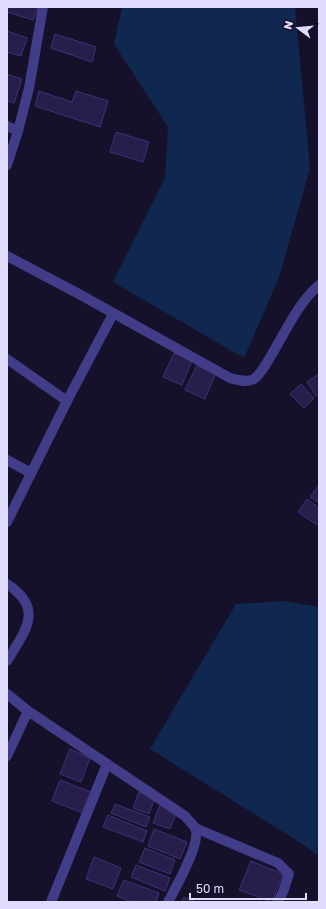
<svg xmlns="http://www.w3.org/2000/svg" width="326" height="909" viewBox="0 0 326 909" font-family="'Golos Text',sans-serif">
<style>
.water{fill:#102850}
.building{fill:#271e4b;stroke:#3f3077}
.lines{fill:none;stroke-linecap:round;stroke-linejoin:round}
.street{stroke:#413d89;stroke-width:10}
</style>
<rect width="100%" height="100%" fill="#16112b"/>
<!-- water -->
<g class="water">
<path d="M122,7H295L310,168L279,277L244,358L113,282L165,178L168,127L114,44Z"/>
<path d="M284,601L319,607V856L304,845L150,749L236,604Z"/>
</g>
<!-- building -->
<g class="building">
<path d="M7,7H38L33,20L7,12Z"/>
<path d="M7,31L27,38L21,56L7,52Z"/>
<path d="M55,34L96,47L92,62L51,48Z"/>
<path d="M7,74L22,79L14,103L7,101Z"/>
<path d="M39,91L72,102L76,91L108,101L100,127L35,106Z"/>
<path d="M116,132L149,142L143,162L110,152Z"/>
<path d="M174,353L192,361L182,385L163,377Z"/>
<path d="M197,365L216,373L205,399L185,390Z"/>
<path d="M319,374V394L316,396L307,382Z"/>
<path d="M301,384L314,398L304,408L290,394Z"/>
<path d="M319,485V503L310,497Z"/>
<path d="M307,499L319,508V522L317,525L298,512Z"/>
<path d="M70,749L90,758L81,782L60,774Z"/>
<path d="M60,780L91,792L83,813L52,801Z"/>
<path d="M139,792L155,798L149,814L133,808Z"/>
<path d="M115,804L150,817L146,827L111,813Z"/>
<path d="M160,805L177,812L170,829L153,823Z"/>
<path d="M108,815L147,831L143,842L103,827Z"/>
<path d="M154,829L187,842L180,859L148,846Z"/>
<path d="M145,848L175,860L170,874L139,862Z"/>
<path d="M94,857L121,868L113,889L86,879Z"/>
<path d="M251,861L283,874L272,902L239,890Z"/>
<path d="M136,865L170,878L165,891L131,877Z"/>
<path d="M124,880L159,893L156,902H132L117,896Z"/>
<path d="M184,897L196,902H182Z"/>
</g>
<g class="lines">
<!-- street -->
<g class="street">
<path d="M7,126L18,131"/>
<path d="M7,165L18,131L29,88L43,7"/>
<path d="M7,256L79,294L230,378C237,380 247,383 254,379C261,374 268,361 272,354C286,331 298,303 319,285"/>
<path d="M7,359L67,401"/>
<path d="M7,460L31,473"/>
<path d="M7,522L67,401L113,314"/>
<path d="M7,584C45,609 25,631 7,661"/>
<path d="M7,694L28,711L185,816C188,820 193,824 195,828C202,842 176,887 168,902"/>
<path d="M7,756L28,711"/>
<path d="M195,828L278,863L289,874L283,892L278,902"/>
<path d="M51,902L107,764"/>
</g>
</g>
<!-- border -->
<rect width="326" height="909" fill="none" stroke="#e0dcfe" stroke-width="16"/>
<!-- north arrow -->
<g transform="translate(298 28) rotate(286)" stroke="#16112b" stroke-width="3" paint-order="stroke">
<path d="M0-3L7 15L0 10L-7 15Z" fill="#e0dcfe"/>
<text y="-6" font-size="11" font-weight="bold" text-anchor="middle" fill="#e0dcfe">N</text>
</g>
<!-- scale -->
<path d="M190 893v6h116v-6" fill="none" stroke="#e0dcfe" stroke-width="2"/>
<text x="196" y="893" font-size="12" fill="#e0dcfe" stroke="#16112b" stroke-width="3" paint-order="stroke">50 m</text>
</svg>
